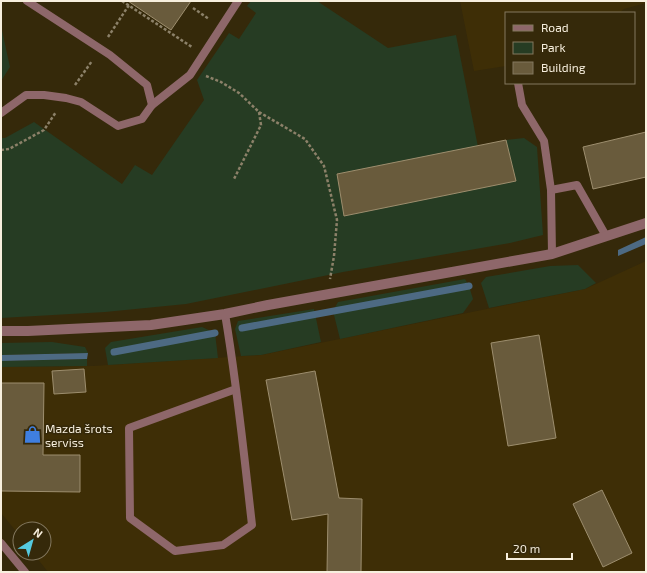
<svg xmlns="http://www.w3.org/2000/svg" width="647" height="573" viewBox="0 0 647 573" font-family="'Exo 2',sans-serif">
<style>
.built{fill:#3e2e06}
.green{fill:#263c23}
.water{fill:#4d6a83}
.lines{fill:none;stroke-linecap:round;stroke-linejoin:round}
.stream{stroke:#4d6a83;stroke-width:7}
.building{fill:#695b3c;stroke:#9d8e6e}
.path{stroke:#8c8169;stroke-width:2.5;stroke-dasharray:3 2;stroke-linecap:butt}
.lane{stroke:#8e676a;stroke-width:8}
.street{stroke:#8e676a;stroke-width:10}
.labels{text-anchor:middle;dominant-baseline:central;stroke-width:3;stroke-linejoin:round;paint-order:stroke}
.poi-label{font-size:12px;fill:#f7efde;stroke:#35290a;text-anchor:start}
</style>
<rect width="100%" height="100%" fill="#35290a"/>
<!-- built -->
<g class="built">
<path d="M460,1H646V3L624,9L619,13H506V66L474,71Z"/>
<path d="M646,261V572H48L33,553H44V529H20V536L1,513V367L93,366L261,355L585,289Z"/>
</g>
<!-- green -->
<g class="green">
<path d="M251,1H317L388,48L456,35L478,147L337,174L344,215L516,181L506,140L524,138L537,147L543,235L510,243L343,272L186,304L105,312L1,318V138H5L34,122L122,184L135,165L152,175L204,100L197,80L229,33L239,39L256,13L247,6Z"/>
<path d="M1,26L10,67L1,81Z"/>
<path d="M578,265L596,283L585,289L489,308L481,283L486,277L550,266Z"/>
<path d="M465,279L469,286L473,299L463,313L340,339L333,311L338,302Z"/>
<path d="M314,309L321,342L261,355L241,356L235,329L238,321Z"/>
<path d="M202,327L215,333L218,358L108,365L105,348L111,342Z"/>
<path d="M52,342L85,347L88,353L1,355V343Z"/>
<path d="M87,359V366L1,367V361Z"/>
</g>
<!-- water -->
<g class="water">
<path d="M646,237V244L618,256V250Z"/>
<path d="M88,353L87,359L1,361V355Z"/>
</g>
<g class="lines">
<!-- stream -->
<g class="stream">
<path d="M242,328L469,286"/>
<path d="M114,352L215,333"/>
</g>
</g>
<!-- building -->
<g class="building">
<path d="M128,1H191L171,30Z"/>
<path d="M646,132V177L593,189L583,147Z"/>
<path d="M506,140L516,181L344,216L337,174Z"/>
<path d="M539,335L556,438L508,446L491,343Z"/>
<path d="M84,369L86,392L54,394L52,371Z"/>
<path d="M315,371L339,498L362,499L361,572H327L328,514L292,520L266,380Z"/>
<path d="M1,383H44L43,455H80V492L1,491Z"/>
<path d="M602,490L632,553L603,567L573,504Z"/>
</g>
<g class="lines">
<!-- path -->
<g class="path">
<path d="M122,1L192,47"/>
<path d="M193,8L209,19"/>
<path d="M108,37L129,5"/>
<path d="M206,76L221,82L239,93L259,112L261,125L234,179"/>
<path d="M75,85L92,61"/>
<path d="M259,112L305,139L324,166L337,220L334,256L330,279"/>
<path d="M1,150L9,149L44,130L56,112"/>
</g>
<!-- lane -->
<g class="lane">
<path d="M518,83L522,105L544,141L551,190L552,254"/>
<path d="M152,105L190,75L238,1"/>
<path d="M1,113L26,95H44L66,98L81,102L118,126L142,119L152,105L147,85L110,55L27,1"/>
<path d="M551,190L577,185L606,236"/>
<path d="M225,314C237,384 244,455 252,525L223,545L175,551L130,518L129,428L236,389"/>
<path d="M1,543L25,572"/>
</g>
<!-- street -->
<path class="street" d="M1,331H28L151,325L225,314L268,305L552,254L646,223"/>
</g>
<!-- icons -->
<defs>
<symbol id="shop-bare" viewBox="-9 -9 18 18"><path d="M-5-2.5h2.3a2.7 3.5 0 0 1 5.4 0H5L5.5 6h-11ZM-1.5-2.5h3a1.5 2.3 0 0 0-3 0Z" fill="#3f7fe0" stroke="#35290a" stroke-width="2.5" paint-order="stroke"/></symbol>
</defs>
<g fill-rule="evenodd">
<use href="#shop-bare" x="20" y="422" width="25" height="25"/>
</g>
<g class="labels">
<!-- poi labels -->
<g class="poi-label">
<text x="45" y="428">Mazda šrots<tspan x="45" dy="14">serviss</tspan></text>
</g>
</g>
<!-- border -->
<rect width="647" height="573" fill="none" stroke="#f7efde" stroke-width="4"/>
<!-- legend -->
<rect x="505" y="12" width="130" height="72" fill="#35290a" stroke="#83785f"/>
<rect x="513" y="25" width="20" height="6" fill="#8e676a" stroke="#83785f"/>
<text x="541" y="32" font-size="12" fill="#f7efde">Road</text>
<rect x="513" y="42" width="20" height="12" fill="#263c23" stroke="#83785f"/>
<text x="541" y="52" font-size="12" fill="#f7efde">Park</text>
<rect x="513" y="62" width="20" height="12" fill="#695b3c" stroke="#83785f"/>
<text x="541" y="72" font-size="12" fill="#f7efde">Building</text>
<!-- north arrow -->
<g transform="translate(32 541) rotate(37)"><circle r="19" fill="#35290a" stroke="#83785f"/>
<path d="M0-3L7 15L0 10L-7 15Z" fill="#55cadf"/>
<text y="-6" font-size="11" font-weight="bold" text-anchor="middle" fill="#f7efde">N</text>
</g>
<!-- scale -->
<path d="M507 553v6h65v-6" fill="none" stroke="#f7efde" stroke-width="2"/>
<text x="513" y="553" font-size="12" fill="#f7efde" stroke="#35290a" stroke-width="3" paint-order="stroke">20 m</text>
</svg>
